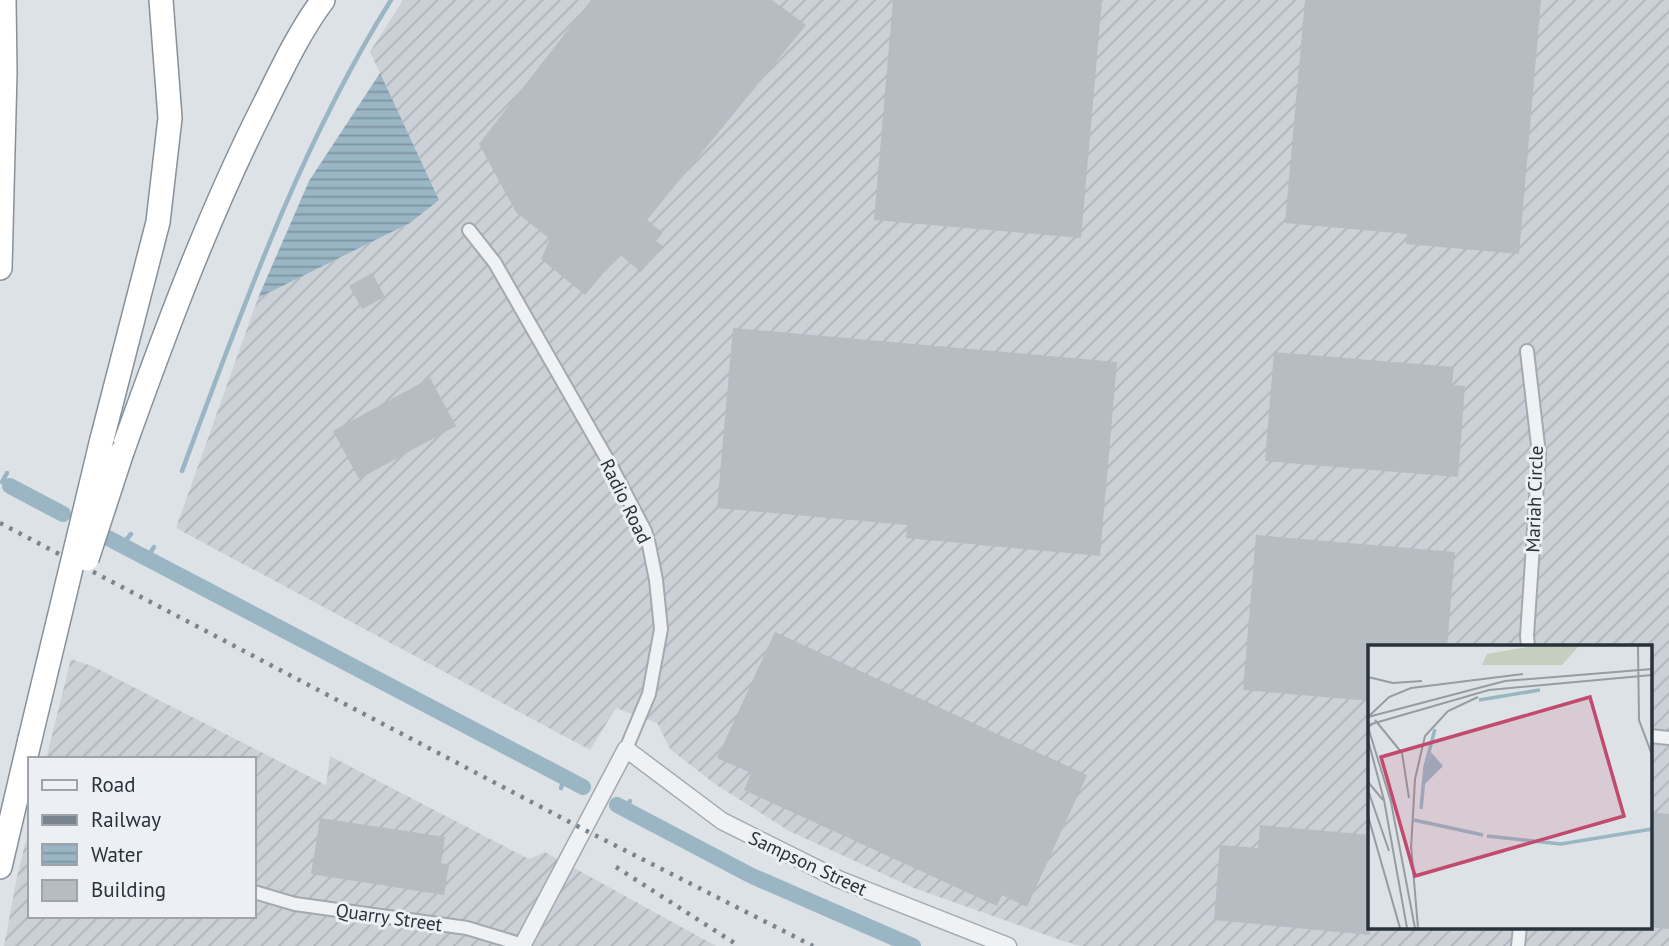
<svg xmlns="http://www.w3.org/2000/svg" width="1669" height="946" viewBox="0 0 1669 946" font-family="'PT Sans',sans-serif">
<style>
.industrial{fill:url(#industrial-furrows);fill-rule:evenodd}
.water{fill:url(#water-rules)}
.lines{fill:none;stroke-linecap:round;stroke-linejoin:round}
.stream{stroke:#9ab5c3;stroke-width:4.5}
.canal{stroke:#9ab5c3;stroke-width:16}
.building{fill:#b5bcc2}
.minor-casing{stroke:#a3aaaf;stroke-width:16}
.tertiary-casing{stroke:#a3aaaf;stroke-width:19}
.motorway-casing{stroke:#86919b;stroke-width:26}
.minor{stroke:#eff2f4;stroke-width:12}
.tertiary{stroke:#eff2f4;stroke-width:16}
.motorway{stroke:#fff;stroke-width:23}
.rail{stroke:#78848e;stroke-width:4.5;stroke-dasharray:3.5 7;stroke-linecap:butt}
.motorway-bridge-casing{stroke:#86919b;stroke-width:26;stroke-linecap:butt}
.motorway-bridge{stroke:#fff;stroke-width:23}
.labels{text-anchor:middle;dominant-baseline:central;stroke-width:6;stroke-linejoin:round;paint-order:stroke}
.street-label{font-size:19px;fill:#28323b;stroke:#ecf0f4}
.inset-river{fill:none;stroke:#9ab5c3;stroke-width:3.5}
.inset-road{fill:none;stroke:#959ca2;stroke-width:2}
.view{fill:#c24a6f;fill-opacity:0.15;stroke:#c24a6f;stroke-width:3.5}
.inset-edge{fill:none;stroke:#28323b;stroke-width:3.5}
</style>
<defs>
<pattern id="industrial-furrows" width="10" height="10" patternUnits="userSpaceOnUse" patternTransform="scale(1.75)"><rect width="10" height="10" fill="#cbd1d7"/><path d="M-1 1l2-2M0 10L10 0M9 11l2-2" fill="none" stroke="#aeb4b9"/></pattern>
<pattern id="water-rules" width="6" height="5" patternUnits="userSpaceOnUse" patternTransform="scale(1.75)"><rect width="6" height="5" fill="#9ab5c3"/><path d="M0 2.5h6" fill="none" stroke="#7e94a0"/></pattern>
</defs>
<rect width="100%" height="100%" fill="#dde2e6"/>
<!-- industrial -->
<g class="industrial">
<path d="M403,0H1669V946H1080L1063,941L914,888L789,831L715,784L670,749L657,723L616,708L590,750L176,528L258,298L410,223L439,200L370,52ZM1370,647H1650V927H1370Z"/>
<path d="M71,659L92,666L326,785L330,756L529,859L545,852L716,946H4L17,877L30,824V916H254V759H46Z"/>
</g>
<!-- water -->
<path class="water" d="M380,73L439,200L410,223L258,298L309,181Z"/>
<g class="lines">
<!-- stream -->
<g class="stream">
<path d="M182,471C242,310 300,145 391,0"/>
<path d="M2,482L7,473"/>
<path d="M122,545L131,534"/>
<path d="M147,558L154,547"/>
<path d="M561,788L563,782"/>
<path d="M625,809L630,801"/>
</g>
<!-- canal -->
<g class="canal">
<path d="M10,486L63,514"/>
<path d="M108,538L583,787"/>
<path d="M617,805L752,876L913,946"/>
</g>
</g>
<!-- building -->
<g class="building">
<path d="M591,0H772L806,25L647,220L663,233L656,241L663,246L641,272L619,254L585,295L541,259L550,239L516,212L479,144Z"/>
<path d="M893,0H1102L1081,238L874,220Z"/>
<path d="M1305,0H1541L1519,254L1406,244L1407,234L1285,223Z"/>
<path d="M372,273L385,297L362,309L349,286Z"/>
<path d="M733,328L1117,362L1100,556L906,538L907,525L717,508Z"/>
<path d="M1274,352L1454,367L1452,385L1465,386L1458,477L1265,461Z"/>
<path d="M430,378L456,426L359,479L333,431Z"/>
<path d="M1256,535L1455,552L1447,647H1370V701L1243,690Z"/>
<path d="M775,632L1087,775L1027,907L1002,895L997,906L744,790L751,773L717,758Z"/>
<path d="M1650,812L1669,814V929L1650,927Z"/>
<path d="M320,818L445,837L441,863L449,865L444,895L311,874Z"/>
<path d="M1260,825L1370,835V935L1214,920L1220,845L1258,848Z"/>
</g>
<g class="lines">
<defs>
<g id="minor">
<path d="M469,230L495,263L611,466L645,531L649,545L656,580L661,629L649,694L626,749"/>
<path d="M1527,351L1539,454L1527,636L1528,647"/>
<path d="M1650,736L1669,738"/>
<path d="M254,892L295,904L467,928L523,945"/>
<path d="M1518,946L1520,927"/>
</g>
<path id="tertiary" d="M522,946L626,749L722,821L838,879L1008,946"/>
<g id="motorway">
<path d="M0,268L5,72L4,0"/>
<path d="M102,439L158,222L170,118L161,0"/>
<path d="M122,452C164,335 207,218 263,107C281,71 299,32 323,0"/>
<path d="M0,867L30,739"/>
</g>
</defs>
<!-- minor casing -->
<use href="#minor" class="minor-casing"/>
<!-- tertiary casing -->
<use href="#tertiary" class="tertiary-casing"/>
<!-- motorway casing -->
<use href="#motorway" class="motorway-casing"/>
<!-- minor -->
<use href="#minor" class="minor"/>
<!-- tertiary -->
<use href="#tertiary" class="tertiary"/>
<!-- motorway -->
<use href="#motorway" class="motorway"/>
<!-- rail -->
<g class="rail">
<path d="M0,523L583,829L813,946"/>
<path d="M616,867L739,946"/>
</g>
<defs>
<g id="motorway-bridge">
<path d="M87,559L122,452"/>
<path d="M30,739L102,439"/>
</g>
</defs>
<!-- motorway-bridge casing -->
<use href="#motorway-bridge" class="motorway-bridge-casing"/>
<!-- motorway-bridge -->
<use href="#motorway-bridge" class="motorway-bridge"/>
</g>
<g class="labels">
<!-- street labels -->
<g class="street-label">
<text transform="translate(1534 499) rotate(-88)">Mariah Circle</text>
<text transform="translate(626 501) rotate(64)">Radio Road</text>
<text transform="translate(808 863) rotate(25)">Sampson Street</text>
<text transform="translate(389 917) rotate(8)">Quarry Street</text>
</g>
</g>
<!-- overview -->
<g transform="translate(1368 645)">
<rect width="284" height="284" fill="#dde2e6"/>
<path d="M165,1H211L194,20H114L119,9Z" fill="#c5cfbf"/>
<path d="M63,107L75,121L56,140L58,124Z" fill="#9ab5c3"/>
<path class="inset-river" d="M111,55L172,45M53,164L57,122L67,84M46,175L115,190M119,191L193,199L284,184"/>
<path class="inset-road" d="M270,1L271,75L284,110M0,32L25,38L54,36M0,72L137,36L284,24M0,72L21,52L43,43L155,29M7,75L34,108L41,153M5,79L0,82L23,157L47,283M0,80L121,45L284,30M0,95L16,155L39,283M0,137L15,155M0,145L21,206M0,171L32,283M43,200L50,283M43,204L47,134L57,91L80,66L110,52"/>
<path class="view" d="M222,52L256,171L47,231L13,112Z"/>
<rect width="284" height="284" class="inset-edge"/>
</g>
<!-- legend -->
<rect x="28" y="757" width="228" height="161" fill="#ecf0f4" stroke="#9ea4aa" stroke-width="2"/>
<rect x="42" y="780" width="35" height="10" fill="#eff2f4" stroke="#9ea4aa" stroke-width="2"/>
<text x="91" y="792" font-size="21" fill="#28323b">Road</text>
<rect x="42" y="815" width="35" height="10" fill="#78848e" stroke="#9ea4aa" stroke-width="2"/>
<text x="91" y="827" font-size="21" fill="#28323b">Railway</text>
<rect x="42" y="844" width="35" height="21" fill="url(#water-rules)" stroke="#9ea4aa" stroke-width="2"/>
<text x="91" y="862" font-size="21" fill="#28323b">Water</text>
<rect x="42" y="880" width="35" height="21" fill="#b5bcc2" stroke="#9ea4aa" stroke-width="2"/>
<text x="91" y="897" font-size="21" fill="#28323b">Building</text>
</svg>
